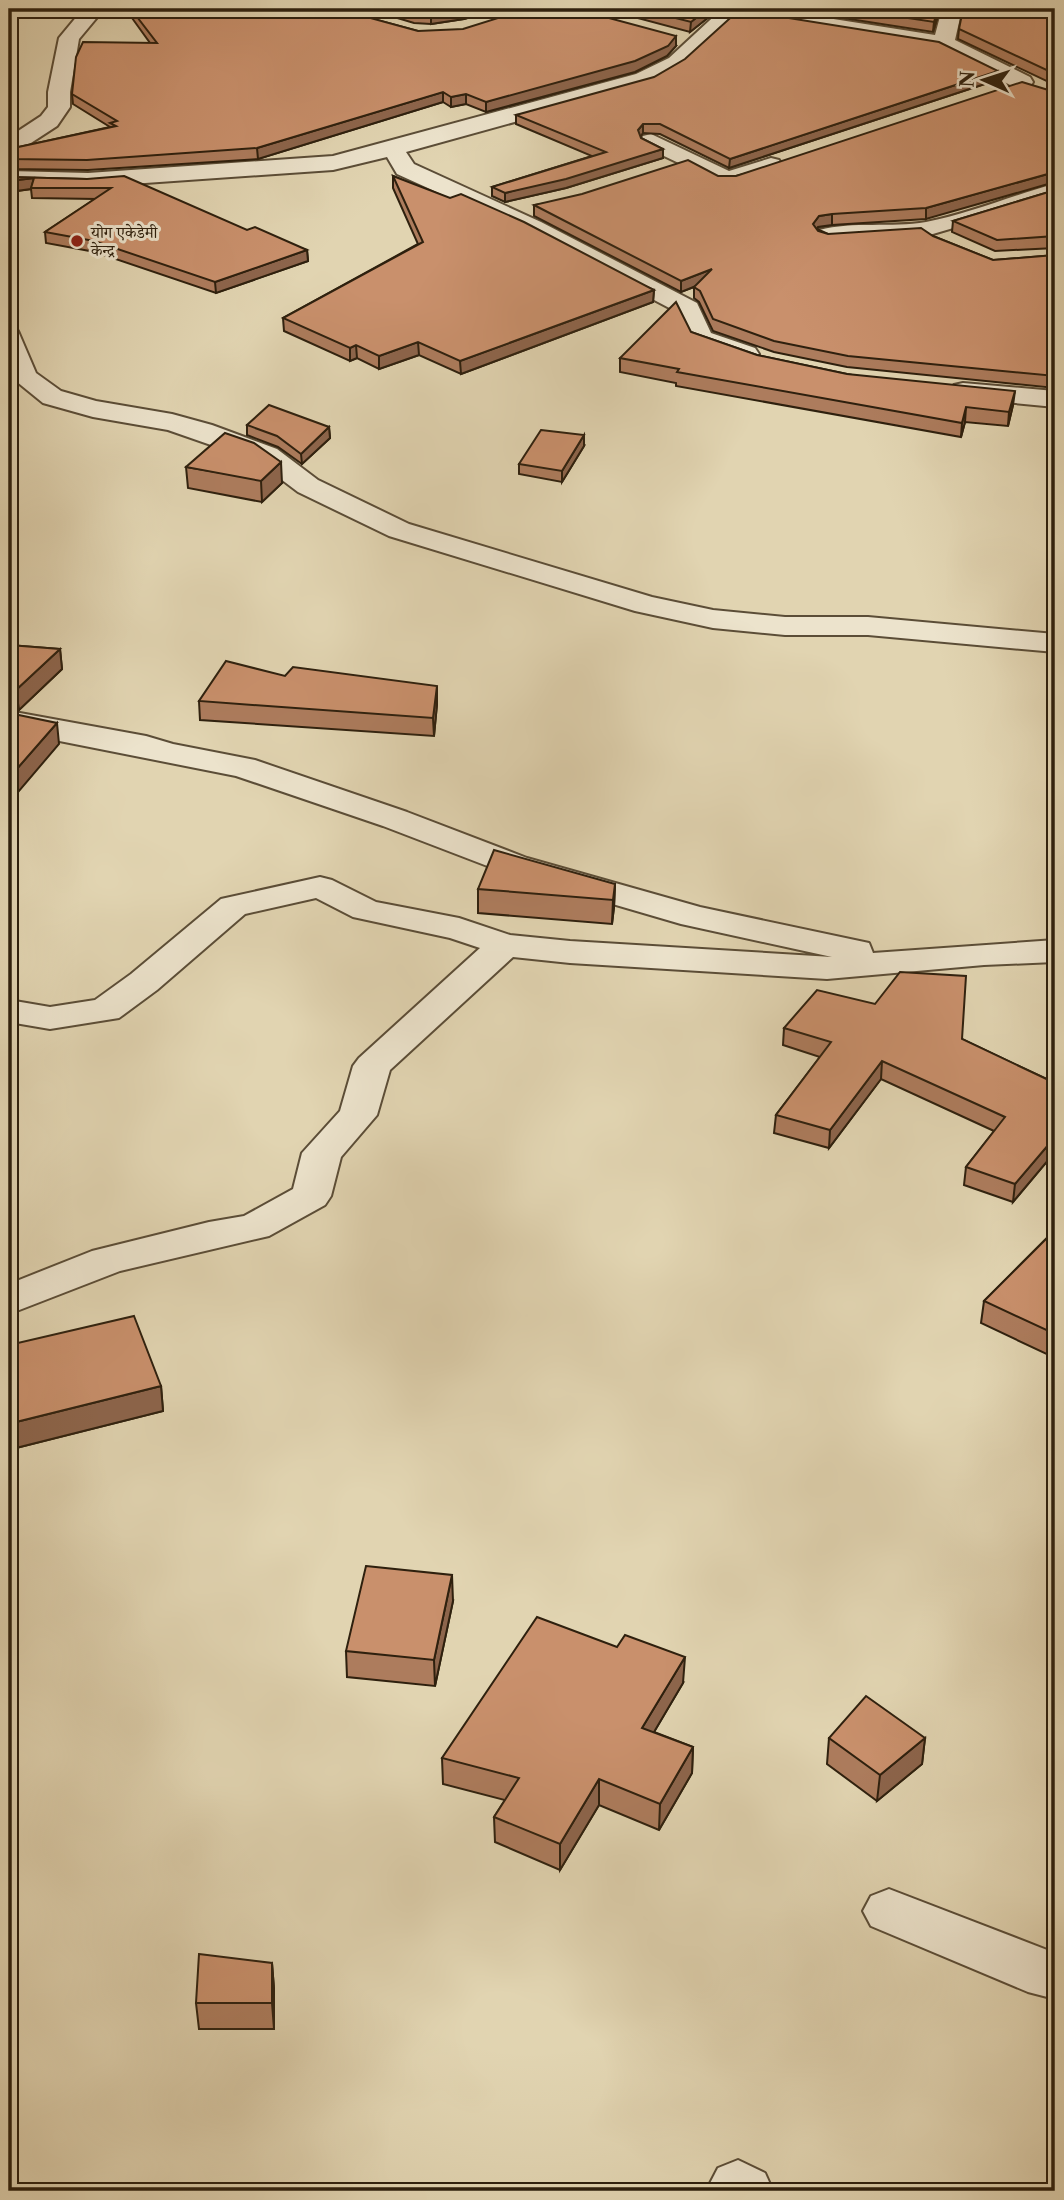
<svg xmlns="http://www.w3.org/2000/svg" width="1064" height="2200" viewBox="0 0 1064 2200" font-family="'Libre Caslon Text','Noto Serif Devanagari',serif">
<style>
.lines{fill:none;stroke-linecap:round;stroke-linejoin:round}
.minor-casing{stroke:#5b4d37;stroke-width:4}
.minor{fill:#ece3cc;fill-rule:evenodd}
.wall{fill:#ad7c5d;stroke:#2e200e;stroke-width:2}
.shaded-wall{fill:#8d654c;stroke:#2e200e;stroke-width:2}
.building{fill:#c9906c;stroke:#2e200e;stroke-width:2}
.poi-dot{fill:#8f2418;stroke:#ece3cc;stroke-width:2.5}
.labels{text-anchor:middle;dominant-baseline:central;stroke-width:6;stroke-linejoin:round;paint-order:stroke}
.far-poi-label{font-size:16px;fill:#2e200e;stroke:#ece3cc;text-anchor:start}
</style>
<rect width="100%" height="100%" fill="#e1d4b1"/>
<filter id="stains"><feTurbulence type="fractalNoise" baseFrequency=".00286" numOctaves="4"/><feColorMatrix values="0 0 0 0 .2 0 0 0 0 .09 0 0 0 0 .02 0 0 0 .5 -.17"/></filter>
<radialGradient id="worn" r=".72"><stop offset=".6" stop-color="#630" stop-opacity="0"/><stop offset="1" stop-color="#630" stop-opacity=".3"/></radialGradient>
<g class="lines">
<defs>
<g id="minor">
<path d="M83,9H104L79,39L70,92V107L57,126L17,152L9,154V137L41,116L48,107V92L59,38Z"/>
<path d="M722,9H770L935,35L942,9H962L955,40L1030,77L1033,82L1030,87H1014L939,48L738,16L683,66L652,84L406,152L414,164L541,222L697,303L711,333L755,348L759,354L755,360L746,362L691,343L677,312L525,232L397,174L387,157L333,170L88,187L9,185V171L88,173L333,156L636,74L669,58Z"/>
<path d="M651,134L729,171L771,158L779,160L782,165L779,170L727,186L643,146L640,141L643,136Z"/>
<path d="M1055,184V198L926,236L873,237L827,242L819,240L815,235L819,230C854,221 891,228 926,222C969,214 1012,195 1055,184Z"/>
<path d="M9,328L18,331L36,373L61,391L96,401L172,414L212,425L277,449L318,480L409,524L652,597L713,610L785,617H868L1055,634V652L868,635H785L713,628L635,611L389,536L298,492L257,461L168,430L93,417L43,403L11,377Z"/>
<path d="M963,383L1055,391V407L954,397L950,391L954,385Z"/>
<path d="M9,711L146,736L173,744L255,760L407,812L527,858L700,907L869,943L873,953L1055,940V962L984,965L827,979L570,963L513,957L390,1070L377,1115L341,1157L331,1196L325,1205L269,1236L120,1271L9,1314V1284L92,1251L209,1222L244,1216L293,1189L302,1153L340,1111L353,1066L359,1058L480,948L450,938L353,917L316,898L245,914L157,990L119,1018L50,1029L9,1022V1000L50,1007L95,1000L131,974L221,899L320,877L332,880L376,902L459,918L510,935L570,941L832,957L681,924L503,872L383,826L236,776L9,731Z"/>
<path d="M889,1889L1055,1953V1999L1028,1992L871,1926L863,1911L871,1896Z"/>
<path d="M738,2160L765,2173L773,2191H706L718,2168Z"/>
</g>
</defs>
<!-- minor casing -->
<use href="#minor" class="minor-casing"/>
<!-- minor -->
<use href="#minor" class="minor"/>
</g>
<!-- wall -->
<g class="wall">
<path d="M131,9H500L464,19L431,24L414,23L384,14H371L369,16L370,18L418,31L676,46L667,56L635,72L486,112L466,104L451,107L443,102L258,159L88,170L9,169V149L110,127L73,104L72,94L150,43L132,18Z"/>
<path d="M604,9H719L690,32Z"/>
<path d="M785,9H940L933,32Z"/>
<path d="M1055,9V85L958,39L959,29Z"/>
<path d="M997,80L729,168L660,134L643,133L640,137L641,138L663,149V158L566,188L505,202L492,196V187L592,156L516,124V115Z"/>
<path d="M1055,92L926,219L832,225L818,227L817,229L828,234L933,236L993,260L1055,255V388L847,367L774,352L713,331L699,302L694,298V287L681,292L534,216V205L718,176H736Z"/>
<path d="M393,176L654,290L653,302L461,374L419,355L379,369L357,358L350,361L284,331L283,318L418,244L393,188Z"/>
<path d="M9,177L87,179L307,250L308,261L216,293L95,252L46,243L45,232L95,199L32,198L31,189L9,192Z"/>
<path d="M1055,190V248L995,251L952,232L953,221Z"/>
<path d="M691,332L757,355L847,374L1013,405L1008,426L965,422L961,437L676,386V383L620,372V358Z"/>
<path d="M247,425L329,427L330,438L302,464L278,447L247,435Z"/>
<path d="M584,446L562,482L519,474V464Z"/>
<path d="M186,467L282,483L262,502L188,488Z"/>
<path d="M9,645L60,649L62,669L19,710L9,709Z"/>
<path d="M285,676L437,704L434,736L200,720L199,701Z"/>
<path d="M615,884L614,907L612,924L478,913V889Z"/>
<path d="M784,1028L962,1039L1055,1083V1152L1013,1202L964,1185L966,1167L994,1131L881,1079L829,1148L774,1133L776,1115L820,1057L783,1045Z"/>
<path d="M1055,1230V1353L1053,1357L981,1323L984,1301Z"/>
<path d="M9,1345L161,1386L163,1411L16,1448L9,1427Z"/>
<path d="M453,1601L435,1686L347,1677L346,1651Z"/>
<path d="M683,1683L654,1732L693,1747L692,1773L659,1830L599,1805L560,1870L495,1842L494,1817L505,1800L443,1784L442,1758Z"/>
<path d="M829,1738H925L922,1764L877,1801L827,1764Z"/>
<path d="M272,1963L274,1989V2029H199L196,2003Z"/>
</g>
<!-- shaded-wall -->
<g class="shaded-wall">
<path d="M367,9H370L371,14L365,21V11Z"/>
<path d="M466,9H500L464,19L431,24V14Z"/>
<path d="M707,9H719L690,32L691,22Z"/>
<path d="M938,9H940L933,32L934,22Z"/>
<path d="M676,36V46L667,56L635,72L486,112V102Z"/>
<path d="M998,71L997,80L729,168L730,159Z"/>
<path d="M443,92V102L258,159L257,148Z"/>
<path d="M466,94V104L451,107V97Z"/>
<path d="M643,124V133L638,140V130Z"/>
<path d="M663,149V158L566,188L505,202V193Z"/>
<path d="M1055,172V182L926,219V208Z"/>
<path d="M34,178L31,189L9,192V181Z"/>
<path d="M832,214V225L818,227L812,235L813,224L819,216Z"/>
<path d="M307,250L308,261L216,293L215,282Z"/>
<path d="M712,269L711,280L681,292V281Z"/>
<path d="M654,290L653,302L461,374L460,361Z"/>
<path d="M418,342L419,355L379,369V356Z"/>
<path d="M356,345L357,358L350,361V348Z"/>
<path d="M1015,391L1013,405L1008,426L1009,412Z"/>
<path d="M966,407L965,422L961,437L962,423Z"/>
<path d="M329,427L330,438L302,464L301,454Z"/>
<path d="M584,435V446L562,482V471Z"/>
<path d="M281,462L282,483L262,502L261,481Z"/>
<path d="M60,649L62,669L19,710L16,690Z"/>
<path d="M437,686V704L434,736L433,718Z"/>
<path d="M57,723L59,744L18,792L9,807V782L15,771Z"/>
<path d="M615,884L614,907L612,924L613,900Z"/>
<path d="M882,1061L881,1079L829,1148L830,1130Z"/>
<path d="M1055,1137V1152L1013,1202L1015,1184Z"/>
<path d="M161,1386L163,1411L16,1448L12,1423Z"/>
<path d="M452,1575L453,1601L435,1686L434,1660Z"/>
<path d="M685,1657L683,1683L641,1754L642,1728Z"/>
<path d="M925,1738L922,1764L877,1801L880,1775Z"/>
<path d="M693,1747L692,1773L659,1830L660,1804Z"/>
<path d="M599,1779V1805L560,1870V1844Z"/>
<path d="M272,1963L274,1989V2029L272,2003Z"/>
</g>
<!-- building -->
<g class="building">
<path d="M131,9H367L365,11L370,18L418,31L463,29L527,9H545L583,11L676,36L668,46L635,61L486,102L466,94L451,97L443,92L257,148L87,160L9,159V149L116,126L110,123L117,121L72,94L76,57L83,42L157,43Z"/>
<path d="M399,9H466L431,14L414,13Z"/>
<path d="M640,9H707L691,22Z"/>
<path d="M848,9H938L934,22Z"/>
<path d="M963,9H1055V74L959,29Z"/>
<path d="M739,10L939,42L998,71L730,159L660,124H643L638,130L641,138L663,149L566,179L505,193L492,187L606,152L516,115L654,77L685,59Z"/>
<path d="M1022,82L1055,92V172L926,208L832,214L819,216L813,224L818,231L828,234L921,228L933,236L993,260L1055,255V376L848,356L774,341L713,319L700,291L694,287L712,269L681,281L534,205L582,194L688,160L718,176H736Z"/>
<path d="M124,176L247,230L255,227L307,250L215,282L94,241L45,232L111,188H31L34,178L9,181V177L87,179Z"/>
<path d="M393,176L450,198L461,194L524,222L654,290L460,361L418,342L379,356L356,345L350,348L283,318L423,242Z"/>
<path d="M1055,190V236L997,240L953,221Z"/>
<path d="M676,302L691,332L757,355L847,374L1015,391L1009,412L966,407L962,423L677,372L679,369L620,358Z"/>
<path d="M269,405L329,427L301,454L277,436L247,425Z"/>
<path d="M541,430L584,435L562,471L519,464Z"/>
<path d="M225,433L254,443L281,462L261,481L186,467Z"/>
<path d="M9,645L60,649L16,690L9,689Z"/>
<path d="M226,661L285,676L293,667L437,686L433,718L199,701Z"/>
<path d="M9,713L57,723L15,771L9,782Z"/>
<path d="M494,850L615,884L613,900L478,889Z"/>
<path d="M900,972L966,976L962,1039L1055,1083V1137L1015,1184L966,1167L1005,1117L882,1061L830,1130L776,1115L831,1042L784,1028L817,990L875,1004Z"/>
<path d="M1055,1230V1334L984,1301Z"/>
<path d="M134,1316L161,1386L12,1423L9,1414V1345Z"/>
<path d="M366,1566L452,1575L434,1660L346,1651Z"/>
<path d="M537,1617L617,1647L625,1635L685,1657L642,1728L693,1747L660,1804L599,1779L560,1844L494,1817L519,1778L442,1758Z"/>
<path d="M866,1696L925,1738L880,1775L829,1738Z"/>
<path d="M199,1954L272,1963V2003H196Z"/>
</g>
<!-- markers -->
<circle class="poi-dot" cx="77" cy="241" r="7"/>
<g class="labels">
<!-- far-poi labels -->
<g class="far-poi-label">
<text x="91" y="232">योग एकेडेमी<tspan x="91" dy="18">केन्द्र</tspan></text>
</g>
</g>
<!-- margin -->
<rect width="1064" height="2200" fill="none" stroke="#e1d4b1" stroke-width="35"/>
<rect x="10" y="10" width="1043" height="2179" fill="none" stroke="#2e200e" stroke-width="3.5"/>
<rect x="18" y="18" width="1029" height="2165" fill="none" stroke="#2e200e" stroke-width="2"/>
<!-- north arrow -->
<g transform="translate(984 80) rotate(273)" stroke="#ece3cc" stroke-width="5" paint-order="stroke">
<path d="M0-5L12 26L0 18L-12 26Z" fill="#2e200e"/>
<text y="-10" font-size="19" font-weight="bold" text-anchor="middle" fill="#2e200e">N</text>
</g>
<rect width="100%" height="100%" filter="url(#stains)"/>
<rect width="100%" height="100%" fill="url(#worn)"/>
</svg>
